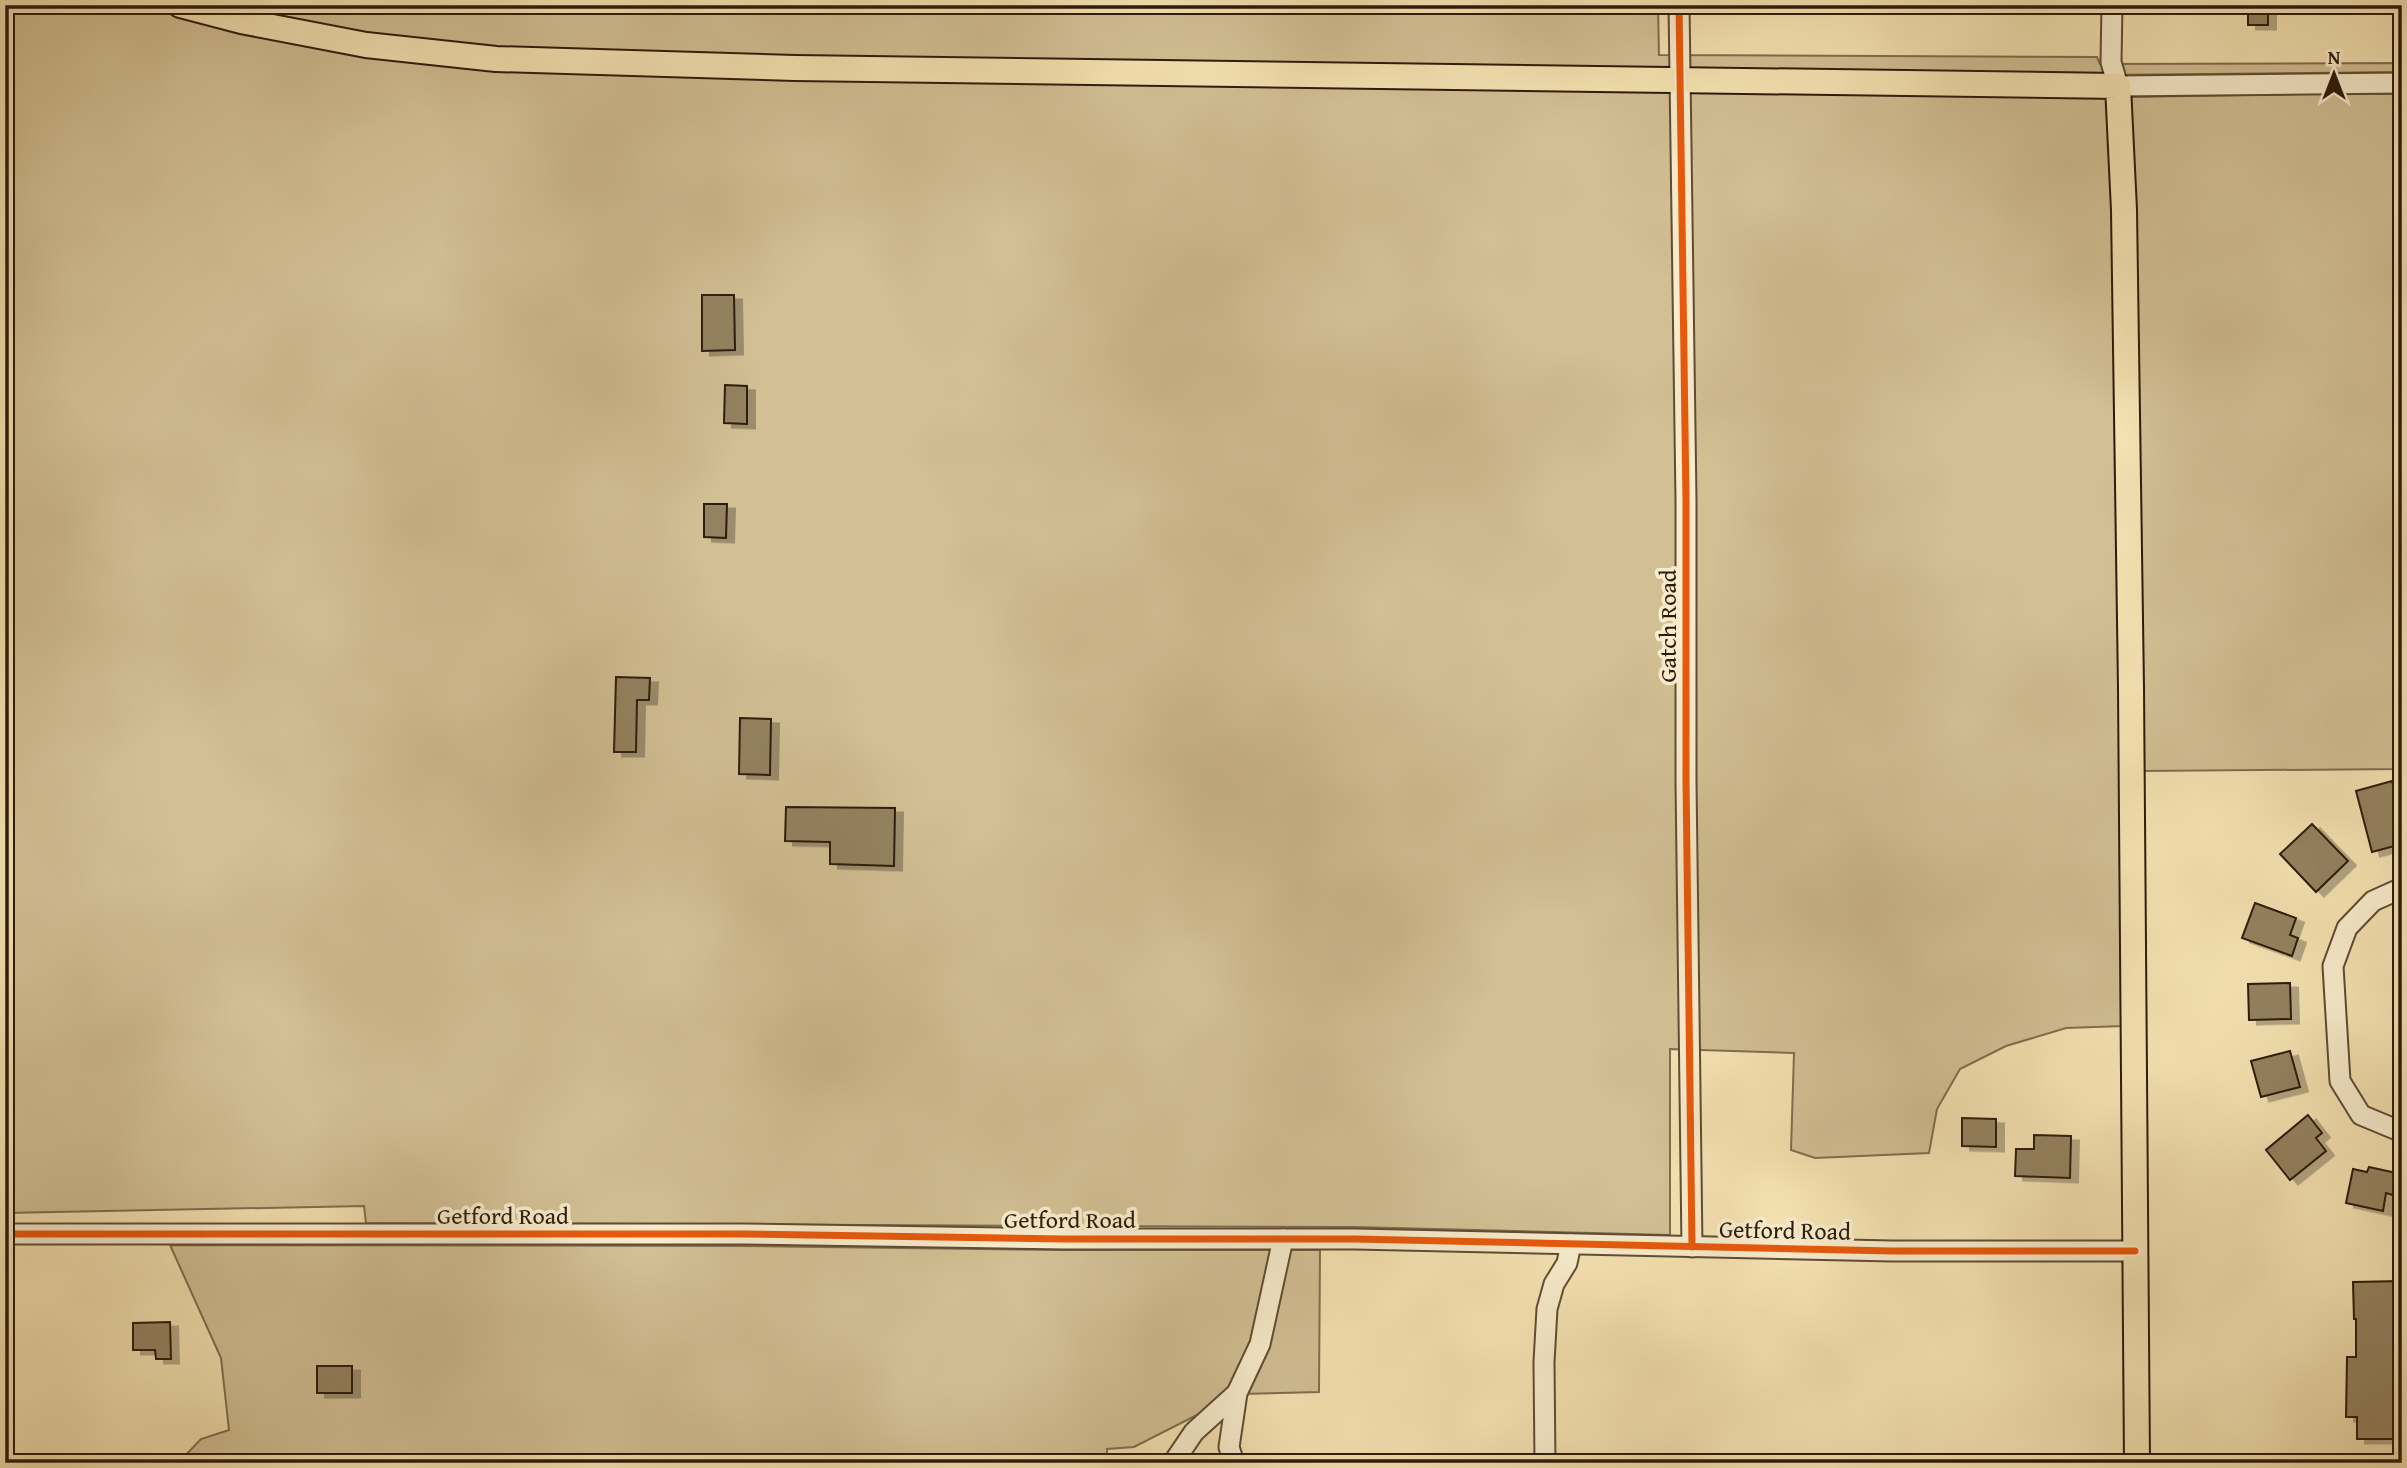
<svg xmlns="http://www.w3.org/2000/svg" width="2407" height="1468" viewBox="0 0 2407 1468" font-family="'Gentium Book Plus',serif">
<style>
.green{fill:#d2bf94;stroke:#806d4e;stroke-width:2}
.building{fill:#948260;stroke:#2d1b09;stroke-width:2;filter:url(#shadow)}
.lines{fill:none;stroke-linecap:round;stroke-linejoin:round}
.minor-casing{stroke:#5f4c33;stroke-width:23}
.major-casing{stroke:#2d1b09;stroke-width:28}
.minor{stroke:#f8eccc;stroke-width:19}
.major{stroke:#f4e1b1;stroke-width:24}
.cycleway-casing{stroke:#f8eccc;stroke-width:11}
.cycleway{stroke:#e8590c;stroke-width:7}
.labels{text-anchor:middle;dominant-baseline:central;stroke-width:7;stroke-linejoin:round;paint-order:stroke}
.street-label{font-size:24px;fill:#2d1b09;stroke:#f8eccc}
</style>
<defs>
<filter id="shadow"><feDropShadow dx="8" dy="4.5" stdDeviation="0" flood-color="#0004"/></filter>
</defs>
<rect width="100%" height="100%" fill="#f4e1b1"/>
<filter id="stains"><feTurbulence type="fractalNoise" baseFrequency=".00286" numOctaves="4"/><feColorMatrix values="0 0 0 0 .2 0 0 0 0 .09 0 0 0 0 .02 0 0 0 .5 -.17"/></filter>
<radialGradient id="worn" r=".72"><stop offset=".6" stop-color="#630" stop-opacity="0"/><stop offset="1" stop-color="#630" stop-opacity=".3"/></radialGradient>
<!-- green -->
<g class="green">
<path d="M5,5H136L239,32L795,80L2108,97L2114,210L2123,1026L2066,1028L2006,1046L1960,1069L1937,1109L1929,1153L1815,1158L1791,1150L1794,1053L1670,1049V1235L1355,1227L366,1223L364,1206L5,1213Z"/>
<path d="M225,5H1658L1659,55L2097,57L2100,64L2402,63V72L2103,75L795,57L497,48L367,33Z"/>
<path d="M2296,94H2402V769L2141,771L2129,97Z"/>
<path d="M170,1245L743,1246L1065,1250H1320L1319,1392L1238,1394L1134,1447L1107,1449V1463H178L201,1439L229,1430L221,1358Z"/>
</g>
<!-- building -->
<g class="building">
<rect x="2248" y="5" width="20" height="20"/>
<path d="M702,295H734L735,350L702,351Z"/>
<path d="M725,385L747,386V424L724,423Z"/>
<path d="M704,504H727L726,538L704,537Z"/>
<path d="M616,677L650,678L649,700H637L636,752H614Z"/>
<path d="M740,718L771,719L770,775L739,774Z"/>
<path d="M2392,781L2402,818V844L2372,852L2356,791Z"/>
<path d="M786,807L895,808L894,866L830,864V842L785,841Z"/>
<path d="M2312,824L2348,861L2316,892L2280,854Z"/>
<path d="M2255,903L2296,918L2290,935L2298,938L2292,956L2242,938Z"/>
<path d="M2290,983L2291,1019L2249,1020L2248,984Z"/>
<path d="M2290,1051L2300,1087L2261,1097L2251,1061Z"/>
<path d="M2308,1115L2322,1133L2316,1138L2326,1151L2290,1180L2266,1150Z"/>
<path d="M1962,1118L1996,1119V1147L1962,1146Z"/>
<path d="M2034,1135L2071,1136L2070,1178L2015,1176L2016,1149H2034Z"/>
<path d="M2369,1167L2401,1174L2396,1196L2386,1193L2383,1211L2346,1203L2353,1169L2367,1172Z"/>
<path d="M2402,1281V1439H2357V1417H2346L2347,1357H2356V1319H2354L2353,1282Z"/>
<path d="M170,1322L171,1359H156L155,1350H133V1323Z"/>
<rect x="317" y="1366" width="35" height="27"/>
</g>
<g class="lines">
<defs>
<g id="minor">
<path d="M1679,5L1686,500V781L1692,1247"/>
<path d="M2112,5L2111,62L2118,86L2402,83"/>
<path d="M2402,888L2373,901L2347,928L2333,966L2340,1081L2361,1115L2402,1132"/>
<path d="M5,1234H743L1065,1239H1355L1892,1251H2135"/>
<path d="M1173,1463L1194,1432L1237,1393"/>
<path d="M1234,1463L1229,1447L1237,1393L1260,1344L1283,1239"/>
<path d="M1545,1463L1544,1362L1547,1309L1554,1284L1567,1263L1571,1244"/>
</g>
<path id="major" d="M180,5L241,21L366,45L496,59L795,68L2118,86L2124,210L2131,688L2137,1463"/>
</defs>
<!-- minor casing -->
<use href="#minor" class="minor-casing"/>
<!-- major casing -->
<use href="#major" class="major-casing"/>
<!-- minor -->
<use href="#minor" class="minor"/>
<!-- major -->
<use href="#major" class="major"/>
<defs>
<g id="cycleway">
<path d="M1679,5L1686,500V781L1692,1247"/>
<path d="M5,1234H743L1065,1239H1355L1892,1251H2135"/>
</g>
</defs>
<!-- cycleway casing -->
<use href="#cycleway" class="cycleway-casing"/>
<!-- cycleway -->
<use href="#cycleway" class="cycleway"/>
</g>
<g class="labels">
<!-- street labels -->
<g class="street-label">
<text transform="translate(1667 626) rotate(-90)">Gatch Road</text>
<text x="503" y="1215">Getford Road</text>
<text x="1070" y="1219">Getford Road</text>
<text transform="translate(1785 1230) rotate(1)">Getford Road</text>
</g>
</g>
<!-- margin -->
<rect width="2407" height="1468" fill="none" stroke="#f4e1b1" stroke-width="28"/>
<rect x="7" y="7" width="2393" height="1454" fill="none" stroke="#2d1b09" stroke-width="3.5"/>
<rect x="14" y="14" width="2379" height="1440" fill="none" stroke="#2d1b09" stroke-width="2"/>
<!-- north arrow -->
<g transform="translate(2334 74)" stroke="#f8eccc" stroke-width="5" paint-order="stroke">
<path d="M0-5L12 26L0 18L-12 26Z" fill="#2d1b09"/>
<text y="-10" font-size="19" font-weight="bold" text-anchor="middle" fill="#2d1b09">N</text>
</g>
<rect width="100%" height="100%" filter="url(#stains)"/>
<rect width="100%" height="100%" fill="url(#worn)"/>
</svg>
